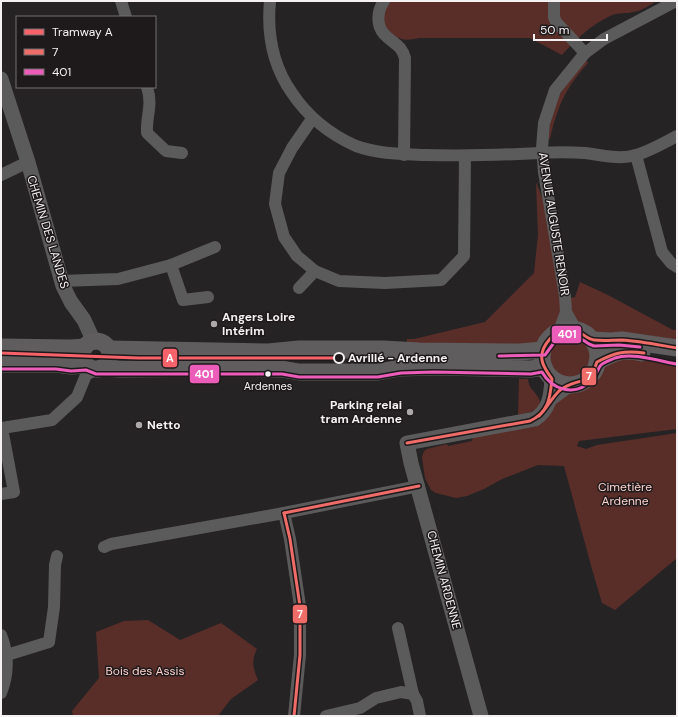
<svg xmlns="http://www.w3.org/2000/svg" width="678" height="717" viewBox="0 0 678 717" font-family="'DM Sans',sans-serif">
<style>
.green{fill:#592e29}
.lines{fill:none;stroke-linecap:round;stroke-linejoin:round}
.minor{stroke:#5c5b5b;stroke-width:12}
.tertiary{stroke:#5c5b5b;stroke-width:15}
.secondary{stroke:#5f5d5d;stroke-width:17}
.tram{stroke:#615e60;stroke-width:1}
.bus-1-casing{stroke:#1e191b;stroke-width:6}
.bus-2-casing{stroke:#1e191b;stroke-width:6}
.bus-1{stroke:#ef6c68;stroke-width:3}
.bus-2{stroke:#ec5cb9;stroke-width:3}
.tram-1-casing{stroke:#1e191b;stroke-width:6}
.tram-1{stroke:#f8626a;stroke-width:3}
.poi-dot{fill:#ada9ab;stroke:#1e191b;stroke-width:1.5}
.stop-dot{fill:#1e191b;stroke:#f5f1f3;stroke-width:2}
.bus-dot{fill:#f5f1f3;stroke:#1e191b;stroke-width:1.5}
.labels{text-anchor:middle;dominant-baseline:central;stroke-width:3;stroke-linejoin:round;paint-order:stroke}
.bus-label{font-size:11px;fill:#f5f1f3;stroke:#1e191b}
.street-label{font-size:12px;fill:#f5f1f3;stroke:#1e191b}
.poi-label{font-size:12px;font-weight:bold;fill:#f5f1f3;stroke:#1e191b;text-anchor:start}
.stop-label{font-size:12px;font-weight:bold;fill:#f5f1f3;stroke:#1e191b;text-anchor:start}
.park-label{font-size:12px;fill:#fcd0ca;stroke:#1e191b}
.line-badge{stroke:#1e191b;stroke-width:1.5}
.badge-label{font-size:11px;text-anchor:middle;font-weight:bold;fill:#fff}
</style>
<rect width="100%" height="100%" fill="#262325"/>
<!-- green -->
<g class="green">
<path d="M390,1H652L654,3C648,6 641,11 634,12C626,14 618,12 610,16C591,25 575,40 562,55L530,38H419C401,42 396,39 384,26V11Z"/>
<path d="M585,59L588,63C566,87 557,107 550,139H549C549,103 564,86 585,59Z"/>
<path d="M536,182L544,202L561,303L560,317L556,326L548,330L534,345H406L407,339H414L485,322L534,273L538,235Z"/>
<path d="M580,282L606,294L673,330H677V340L594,333L576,320L570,307V298L575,297Z"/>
<circle cx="570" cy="358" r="22"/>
<path d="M642,356L677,364V429L579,441L577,446L586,449L597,445L677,433V558L615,610L602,603L592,569L564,466L538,465L502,479L484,489L467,496L456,498L436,493L431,490L425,478L422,457L424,451L427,449L447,444L448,446L472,441L473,437L528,426L563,394L588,388L600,375L605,365L613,358Z"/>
<path d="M519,379H528C529,390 535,390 539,399C544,410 526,414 518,415Z"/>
<path d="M148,620L180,640L221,623L257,649C251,661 253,668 258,680L231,699L218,716H73L72,711L99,678L96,632L124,621Z"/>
</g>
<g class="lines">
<!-- minor -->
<g class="minor">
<path d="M121,1L126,17"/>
<path d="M270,1C267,33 273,66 292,93C308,117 329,134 356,146C378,154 402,154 425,155C463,156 501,155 540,153C554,152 570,152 585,153C601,155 620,160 636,155C648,152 666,142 677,136"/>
<path d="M384,1C377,11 376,25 384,34C393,44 401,44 405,58L404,155"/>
<path d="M554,1V17L556,22L585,53"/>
<path d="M147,87C153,106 146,115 147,133L166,151L182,153"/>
<path d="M312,119L292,148L279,173L275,204L284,237L297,256L315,271L339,281L385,283L441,280L464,256L465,156"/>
<path d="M636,155L662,252L671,263L677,267"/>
<path d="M1,175L28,162"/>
<path d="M171,265L215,247"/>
<path d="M61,281L118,279L171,265L183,300L208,297"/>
<path d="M299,288L315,271"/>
<path d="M566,312L576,330"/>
<path d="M559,331L566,312L565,296L544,172L542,148L544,123L555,90L585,53L604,39L676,1"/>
<path d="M1,494L14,492L2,428L52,420L77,397L86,375L96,369"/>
<path d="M284,513L290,539L300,606V655L294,716"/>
<path d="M104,547L111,544L284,513L419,486"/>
<path d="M398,628L413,694L417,701L420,716"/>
<path d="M1,635C9,655 9,673 1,693"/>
<path d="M7,655L49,642L54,607L55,565L57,556"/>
<path d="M326,716L360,708L376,698L401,692L413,694"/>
</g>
<!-- tertiary -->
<g class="tertiary">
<path d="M1,79L28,162L63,286L71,302L84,320L94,342"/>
<path d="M550,399L569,385"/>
<path d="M481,716L411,463L407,443L535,419C550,409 551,395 552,379"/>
</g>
<!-- secondary -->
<g class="secondary">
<circle cx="570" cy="357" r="28"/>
<path d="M592,340L611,341L622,340L677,348"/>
<circle cx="96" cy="355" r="14"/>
<path d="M1,347L71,348L85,347"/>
<path d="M109,349L268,352L299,349H383L419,351L520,352L543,350"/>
<path d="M597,362C615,352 622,349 642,353"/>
<path d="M1,364H56L71,366L87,365"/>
<path d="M101,368L121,369L231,368L282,369L299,372H378L400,368L434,367L531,369L544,367"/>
</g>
<!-- tram -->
<g class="tram">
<path d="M187,358L225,363"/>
<path d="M339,358H509"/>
<path d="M250,363L289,358"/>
</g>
<defs>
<g id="bus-1">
<path d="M539,416C547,408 551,399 559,391C576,377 588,388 597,362C614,353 624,350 644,353"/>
<path d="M407,443L530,421C549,412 550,398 552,379C548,373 543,367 542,360C540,346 555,329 570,329C580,329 585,339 594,340C604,341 613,340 622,340C640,341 659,345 677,348"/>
<path d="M284,513L290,539L300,606V655L294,716"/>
<path d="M284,513L419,486"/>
</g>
<g id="bus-2">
<path d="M499,356L545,355L556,340L568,334L577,336L589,344L594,346L619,345L640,347"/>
<path d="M1,369H56L71,371L86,370L96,374H282L299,377H378L401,373L434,372L531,374L542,372C552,390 575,397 591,381C596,376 598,368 601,365C604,362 611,360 615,358C632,352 659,361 676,364"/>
</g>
</defs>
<!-- bus-1 casing -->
<use href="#bus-1" class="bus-1-casing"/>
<!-- bus-2 casing -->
<use href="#bus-2" class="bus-2-casing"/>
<!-- bus-1 -->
<use href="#bus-1" class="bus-1"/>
<!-- bus-2 -->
<use href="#bus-2" class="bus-2"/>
<defs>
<path id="tram-1" d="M1,353L138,358H339"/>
</defs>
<!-- tram-1 casing -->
<use href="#tram-1" class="tram-1-casing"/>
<!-- tram-1 -->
<use href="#tram-1" class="tram-1"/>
</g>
<!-- markers -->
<g class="poi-dot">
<circle cx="214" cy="324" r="4"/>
<circle cx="410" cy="412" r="4"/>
<circle cx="139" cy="425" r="4"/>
</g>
<circle class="stop-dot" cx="339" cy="358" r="5"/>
<circle class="bus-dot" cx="268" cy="374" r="3.5"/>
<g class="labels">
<!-- bus labels -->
<g class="bus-label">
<text x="268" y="386">Ardennes</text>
</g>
<!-- street labels -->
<g class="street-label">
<text transform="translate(554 224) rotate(81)">AVENUE AUGUSTE RENOIR</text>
<text transform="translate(48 232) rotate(73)">CHEMIN DES LANDES</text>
<text transform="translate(444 580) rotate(75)">CHEMIN ARDENNE</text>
</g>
<!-- poi labels -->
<g class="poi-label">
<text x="222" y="317">Angers Loire<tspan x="222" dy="14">Intérim</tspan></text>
<text x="402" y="405" text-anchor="end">Parking relai<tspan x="402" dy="14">tram Ardenne</tspan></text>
<text x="147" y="425">Netto</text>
</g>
<!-- stop labels -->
<g class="stop-label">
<text x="348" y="358">Avrillé - Ardenne</text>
</g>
<!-- park labels -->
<g class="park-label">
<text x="625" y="487">Cimetière<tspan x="625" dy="14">Ardenne</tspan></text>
<text x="145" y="671">Bois des Assis</text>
</g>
</g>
<g class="line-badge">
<rect x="551" y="325" width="31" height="19" rx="4" fill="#ec5cb9"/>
<rect x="162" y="348" width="16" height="20" rx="4" fill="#f8626a"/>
<rect x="189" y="364" width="31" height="20" rx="4" fill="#ec5cb9"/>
<rect x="581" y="367" width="16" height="19" rx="4" fill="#ef6c68"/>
<rect x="292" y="604" width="16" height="20" rx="4" fill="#ef6c68"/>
</g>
<g class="badge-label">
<text x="567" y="338">401</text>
<text x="170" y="362">A</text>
<text x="204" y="378">401</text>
<text x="589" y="380">7</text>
<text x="300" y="618">7</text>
</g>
<!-- border -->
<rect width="678" height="717" fill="none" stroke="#f5f1f3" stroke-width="4"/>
<!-- legend -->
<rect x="16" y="16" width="140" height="72" fill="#1e191b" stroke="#746f71"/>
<rect x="24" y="29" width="20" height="6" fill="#f8626a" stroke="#746f71"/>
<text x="52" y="36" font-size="12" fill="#f5f1f3">Tramway A</text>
<rect x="24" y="49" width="20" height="6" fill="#ef6c68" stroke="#746f71"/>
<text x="52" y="56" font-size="12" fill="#f5f1f3">7</text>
<rect x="24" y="69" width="20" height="6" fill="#ec5cb9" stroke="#746f71"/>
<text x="52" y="76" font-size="12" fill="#f5f1f3">401</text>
<!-- scale -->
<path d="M534 34v6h73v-6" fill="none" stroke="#f5f1f3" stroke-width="2"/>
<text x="540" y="34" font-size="12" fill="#f5f1f3" stroke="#1e191b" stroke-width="3" paint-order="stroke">50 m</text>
</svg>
